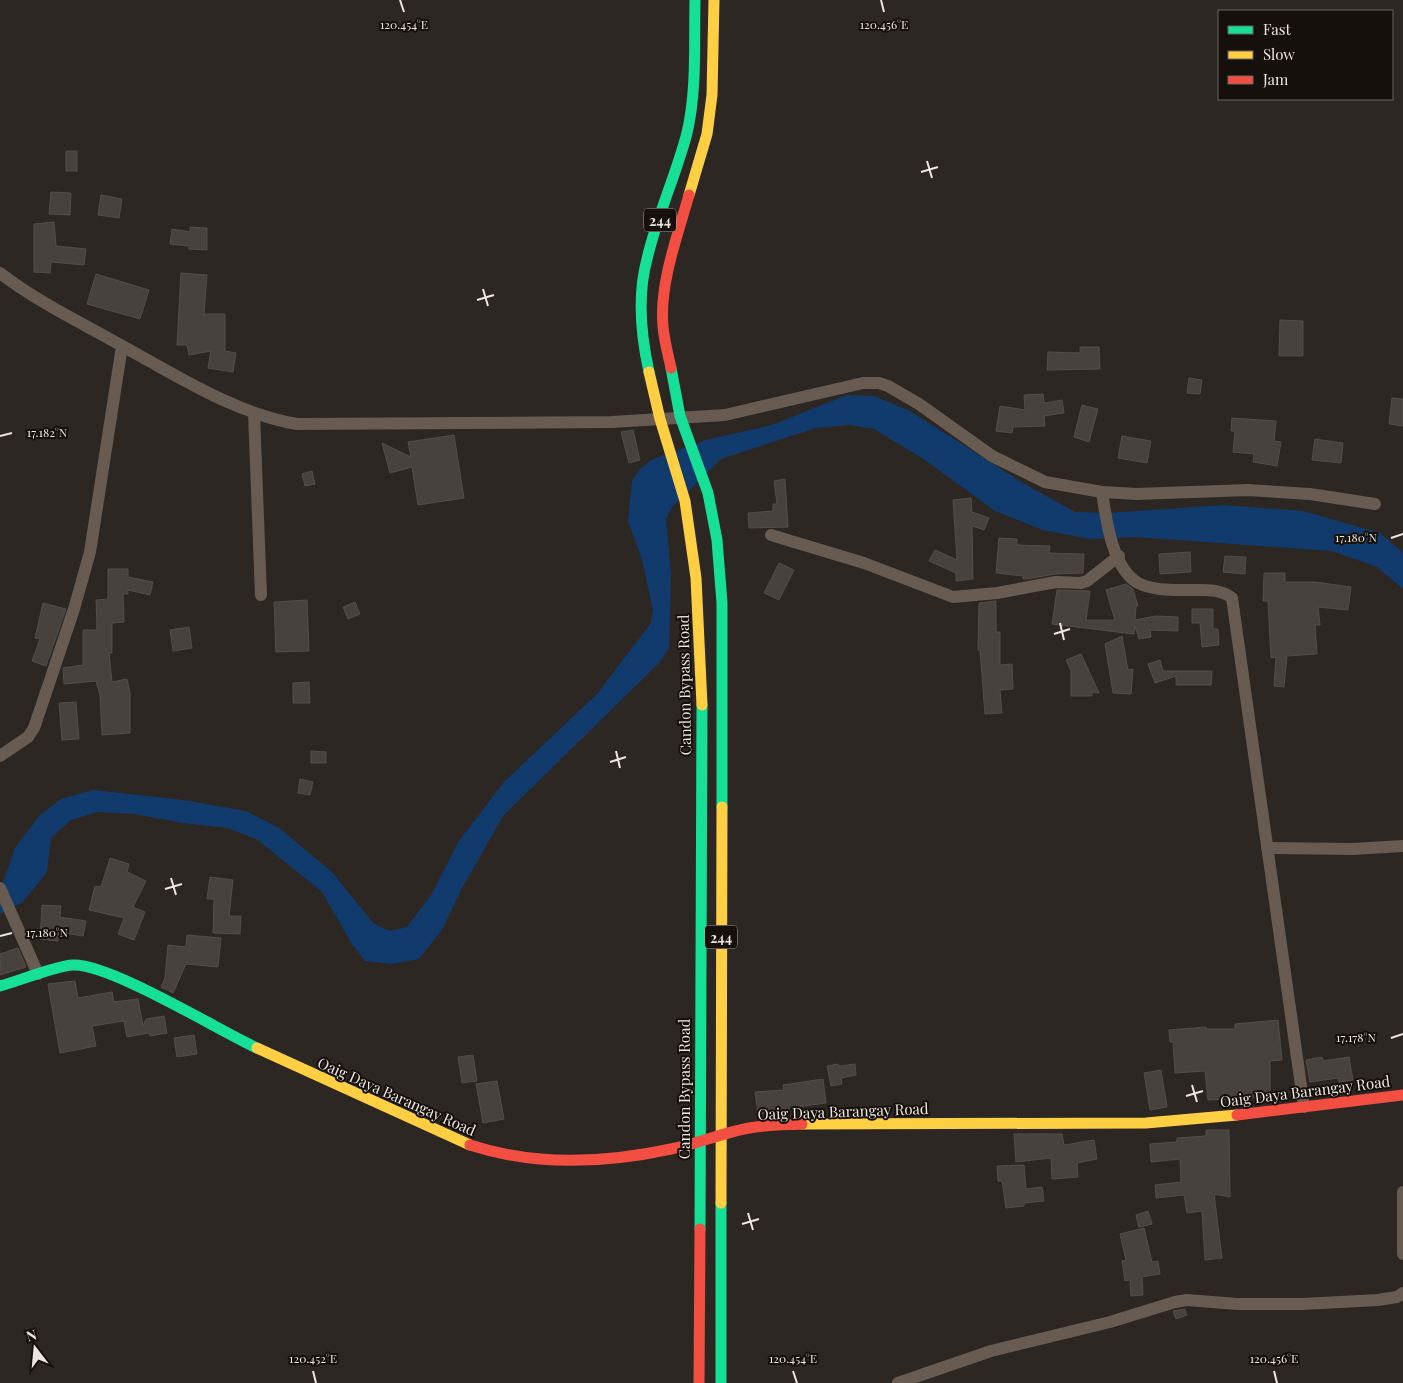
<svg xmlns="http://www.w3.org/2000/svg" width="1403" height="1383" viewBox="0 0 1403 1383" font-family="'Playfair Display',serif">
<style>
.water{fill:#123b6d}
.building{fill:#47423e;stroke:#534e49}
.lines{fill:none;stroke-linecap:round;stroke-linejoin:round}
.street{stroke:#685b52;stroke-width:12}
.fast{stroke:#16e098;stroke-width:11}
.slow{stroke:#ffcf43;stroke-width:11}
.jam{stroke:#f24e42;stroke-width:11}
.ticks{fill:none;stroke:#ede5df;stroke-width:2}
.labels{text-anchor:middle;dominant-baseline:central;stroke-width:4;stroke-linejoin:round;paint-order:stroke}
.shield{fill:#15100c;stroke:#aca5a0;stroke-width:1}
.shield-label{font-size:14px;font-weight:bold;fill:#ede5df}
.street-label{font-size:15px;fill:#ede5df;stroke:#15100c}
.ticks-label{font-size:12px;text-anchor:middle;fill:#ede5df;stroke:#15100c;stroke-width:4;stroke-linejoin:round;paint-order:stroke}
</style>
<rect width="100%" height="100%" fill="#2c2722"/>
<!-- water -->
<path class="water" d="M847,395L874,396L910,411L1023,483L1075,512L1108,513L1224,505L1303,511L1380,533L1403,553V589L1377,567L1332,551L1135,537L1090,539L1043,530L995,511L925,460L874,429L850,425L816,428L721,459L672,507L666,519L671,575L669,648L660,662L503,816L461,890L442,930L419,959L392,964L365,961L352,944L322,892L258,840L228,828L183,823L134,814L97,812L71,820L51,838L47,872L23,902L0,914V885L4,880L15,848L40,815L61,799L93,790L183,800L246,811L279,828L332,872L374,924L390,931L407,927L431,895L459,841L504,782L597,694L651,623L653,610L642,560L628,521L632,481L640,469L651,460L706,440L772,425Z"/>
<!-- building -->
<g class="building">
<rect x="66" y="151" width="11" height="20"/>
<path d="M51,192L71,193L70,215L49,214Z"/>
<path d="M101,195L122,199L119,218L98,215Z"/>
<path d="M54,222L56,246L86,249L84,265L51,262L50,273L34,272V224Z"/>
<path d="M190,227L207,228V250L189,249V246L170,244L172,229L190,232Z"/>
<path d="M181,273L207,275L204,314H225V351L236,353L233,372L208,368L211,351L189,355L187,345H177Z"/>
<path d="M96,274L149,290L140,319L87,304Z"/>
<path d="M1280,320L1303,321V356H1279Z"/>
<path d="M1080,347H1099L1100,369L1047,370L1048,352L1080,353Z"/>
<path d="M1189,378L1202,380L1200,394L1187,393Z"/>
<path d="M1043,394L1044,403L1062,400L1064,413L1044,416L1045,426L1013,427L1012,433L996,431L1000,406L1025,410L1024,395Z"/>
<path d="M1392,398L1403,399V426L1389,424Z"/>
<path d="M1082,405L1098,409L1089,442L1074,437Z"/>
<path d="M1232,418L1276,421L1274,441L1281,442L1277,466L1253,462L1254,454L1233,452L1235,431H1231Z"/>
<path d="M633,430L640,460L629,463L621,432Z"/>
<path d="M454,435L464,498L418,505L412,467L390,473L382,443L411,457L408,442Z"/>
<path d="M1122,436L1151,441L1147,463L1118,458Z"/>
<path d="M1315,439L1343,443L1341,463L1312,460Z"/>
<path d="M312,471L315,484L305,486L302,474Z"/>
<path d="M785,479L788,527L749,528L748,513L773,511V504H777L774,481Z"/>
<path d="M971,498L972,512L989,518L984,530L972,526L973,579L956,581V573L929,561L935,550L957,560L953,500Z"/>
<path d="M999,538L1017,539V545L1050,546L1049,553L1084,554L1083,573L1055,574L1027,579H1023V576L996,573Z"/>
<path d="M1190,552L1191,572L1160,574L1159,554Z"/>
<path d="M1225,556L1246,557L1245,574L1223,572Z"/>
<path d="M779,563L794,570L779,600L764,593Z"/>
<path d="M108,569H128V577L153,582L150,595L128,590V594H123L124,622L112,623V653H109L112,682L127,679L130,693V733L102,735L100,695L96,681L64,684L63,668L83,665V630H97L96,600L108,599Z"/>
<path d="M1264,573H1285V582H1316L1351,587L1348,610L1318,607L1320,625H1315L1317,654L1287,656L1284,687L1274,686L1276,657L1271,658L1268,601H1263Z"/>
<path d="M1126,584L1133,589L1138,606H1136L1135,620L1155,616L1178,617V631L1150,630L1151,637L1139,639L1135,626L1134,634L1052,624L1057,590L1090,591L1086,620H1115L1106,590Z"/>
<path d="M307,600L309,651L276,652L274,602Z"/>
<path d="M996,601V632H1000V665L1012,664L1013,689L1000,690L1002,713L985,714L980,650H978L979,603Z"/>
<path d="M355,602L360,614L348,619L343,607Z"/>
<path d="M43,603L66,609L46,666L32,661L40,639L35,638Z"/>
<path d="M1192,609H1213V629H1218L1219,645L1202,647L1200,623H1192Z"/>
<path d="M189,627L192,648L173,651L170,630Z"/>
<path d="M1122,636L1128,670L1133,669L1131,694L1113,693L1105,644Z"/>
<path d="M1081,654L1099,693L1092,692V696H1071V671L1066,660Z"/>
<path d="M1160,660L1163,671H1212L1211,685H1176V676L1155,683L1148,664Z"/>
<path d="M309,682L310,703H293V683Z"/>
<path d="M76,702L79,739L62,740L59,703Z"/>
<path d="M311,751L326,752V763H311Z"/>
<path d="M300,779L313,782L310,795L298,793Z"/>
<path d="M110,858L129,864L127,872L146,881L133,907L145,912L134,940L118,934L124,918L89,910L95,886L101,887Z"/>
<path d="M210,877L233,880L229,916H241L240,934L213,933L214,899H207Z"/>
<path d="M42,905L61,906L60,917L86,921L83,936L59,932L58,941L40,939Z"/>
<path d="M187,935L221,938L218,967L186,964L173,993L161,987L165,978L168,945L186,947Z"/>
<path d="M18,948L26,967L0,975V954Z"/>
<path d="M75,981L78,998L112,992L114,1002L138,999L143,1026L146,1019L164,1016L167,1033L150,1036L149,1033L127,1037L124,1021L92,1026L96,1046L60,1053L48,984Z"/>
<path d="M1278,1020L1282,1060L1270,1061V1097L1208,1100L1205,1071L1175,1073L1173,1042H1170L1169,1030L1206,1027V1029H1235V1024Z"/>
<path d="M194,1035L197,1054L177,1057L174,1038Z"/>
<path d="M473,1055L477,1081L462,1083L458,1057Z"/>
<path d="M1322,1057L1323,1061L1349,1057L1353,1080L1339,1082L1338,1078L1310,1082L1306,1060Z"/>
<path d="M838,1064L839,1066L855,1064L856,1075L841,1078L842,1084L831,1086L827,1066Z"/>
<path d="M1161,1070L1167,1107L1150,1110L1144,1073Z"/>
<path d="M823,1079L826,1103L789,1108V1111L758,1114L755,1092L784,1090L783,1085Z"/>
<path d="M497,1081L504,1119L483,1123L476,1084Z"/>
<path d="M1206,1130H1229L1230,1197L1214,1194L1222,1258L1205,1260L1202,1211L1187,1213L1184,1195L1156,1198L1155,1185L1181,1182L1180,1159L1151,1162L1150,1144L1177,1142V1138L1206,1136Z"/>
<path d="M1014,1134H1062L1064,1145L1094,1140L1097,1159L1077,1163L1078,1177L1052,1179L1051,1158L1016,1162Z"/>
<path d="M1024,1165L1026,1189L1042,1187L1044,1201L1024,1203V1206L1006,1208L1002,1181H998L997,1166Z"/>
<path d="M1148,1211L1152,1224L1139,1227L1136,1215Z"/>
<path d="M1144,1228L1152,1262L1158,1261L1160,1274L1142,1277L1143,1295L1131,1296L1130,1280L1125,1281L1122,1261L1126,1260L1120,1234Z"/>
<path d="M1185,1309L1187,1315L1176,1319L1173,1311Z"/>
</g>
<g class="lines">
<!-- street -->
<g class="street">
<path d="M0,273C39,303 82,323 124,347C179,377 234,413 297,424L612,422L725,415L863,383H879L888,386L919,404L992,456L1045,482L1102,492L1136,494L1248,490L1310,494L1375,504"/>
<path d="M254,413L261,595"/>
<path d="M1102,492C1106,519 1112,568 1138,583C1154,591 1174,590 1191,590C1206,590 1221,589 1232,598L1304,1107"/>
<path d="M771,535L864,563L953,597L997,593L1056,582L1081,583L1087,581L1119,556"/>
<path d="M0,756L28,737L34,728L74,609L90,552L122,346"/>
<path d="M1267,848L1353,849L1403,846"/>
<path d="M0,888L38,974"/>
<path d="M1403,1192V1254"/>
<path d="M898,1383L991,1351L1110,1322L1175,1302L1187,1300L1237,1304H1303L1378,1300L1397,1297L1403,1293"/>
</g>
<!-- fast -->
<g class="fast">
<path d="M671,368L680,416L708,493L717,540L722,603V807"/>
<path d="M649,372C641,336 637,296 647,259C657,216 676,175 687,133C697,90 694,44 695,0"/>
<path d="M0,986C19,981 55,966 73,965C109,963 218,1030 257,1048"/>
<path d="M700,1229L702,705"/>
<path d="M721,1383V1203"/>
</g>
<!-- slow -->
<g class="slow">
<path d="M689,195L707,134L712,95L714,0"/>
<path d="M649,372L660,419L685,501L696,578L702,705"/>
<path d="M257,1048L470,1145"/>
<path d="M802,1124L1146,1123L1237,1115"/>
<path d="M721,1203L722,807"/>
</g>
<!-- jam -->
<g class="jam">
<path d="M671,368C668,354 664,340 663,326C659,285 678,234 689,195"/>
<path d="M1237,1115L1403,1095"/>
<path d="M470,1145C534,1166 606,1163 671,1149C697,1144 722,1133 749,1128C766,1125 784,1125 802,1124"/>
<path d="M699,1383L700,1229"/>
</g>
</g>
<!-- ticks -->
<path class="ticks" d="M400,0L404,12M881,0L884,12M927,161L932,178M921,172L938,167M483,289L488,306M477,300L494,295M0,436L12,433M1391,538L1403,534M1060,623L1064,640M1054,634L1070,629M616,751L620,768M610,762L626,757M171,878L176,895M165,889L182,884M0,936L12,933M1391,1038L1403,1034M1192,1085L1197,1102M1186,1096L1203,1091M748,1213L753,1230M742,1224L759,1219M313,1371L316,1383M793,1371L797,1383M1274,1371L1277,1383"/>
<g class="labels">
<!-- shield labels -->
<g class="shield">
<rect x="644" y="208.5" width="32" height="23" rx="4"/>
<rect x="705" y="925.5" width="32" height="23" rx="4"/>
</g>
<g class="shield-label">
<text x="660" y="220">244</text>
<text x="721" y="937">244</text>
</g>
<!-- street labels -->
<g class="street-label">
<text transform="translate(684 685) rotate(-91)">Candon Bypass Road</text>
<text transform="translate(684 1089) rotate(-90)">Candon Bypass Road</text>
<text transform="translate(1305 1091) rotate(-7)">Oaig Daya Barangay Road</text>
<text transform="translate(397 1096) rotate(24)">Oaig Daya Barangay Road</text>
<text transform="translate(843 1111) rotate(-2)">Oaig Daya Barangay Road</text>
</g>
</g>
<g class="ticks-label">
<text x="404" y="29">120.454°E</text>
<text x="884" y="29">120.456°E</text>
<text x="47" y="437">17.182°N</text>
<text x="1356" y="542">17.180°N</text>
<text x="47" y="937">17.180°N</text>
<text x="1356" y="1042">17.178°N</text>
<text x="313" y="1363">120.452°E</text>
<text x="793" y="1363">120.454°E</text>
<text x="1274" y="1363">120.456°E</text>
</g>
<!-- legend -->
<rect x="1218" y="10" width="175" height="90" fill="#15100c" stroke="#6b6560"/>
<rect x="1228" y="26" width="25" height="8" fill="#16e098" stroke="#6b6560"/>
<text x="1263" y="35" font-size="15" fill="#ede5df">Fast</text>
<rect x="1228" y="51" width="25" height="8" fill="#ffcf43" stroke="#6b6560"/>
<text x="1263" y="60" font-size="15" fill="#ede5df">Slow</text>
<rect x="1228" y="76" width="25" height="8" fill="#f24e42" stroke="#6b6560"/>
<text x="1263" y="85" font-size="15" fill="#ede5df">Jam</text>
<!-- north arrow -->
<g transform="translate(35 1348) rotate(344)" stroke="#15100c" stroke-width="4" paint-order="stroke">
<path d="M0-4L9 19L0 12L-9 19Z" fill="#ede5df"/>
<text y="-8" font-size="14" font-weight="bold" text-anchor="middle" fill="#ede5df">N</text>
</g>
</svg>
